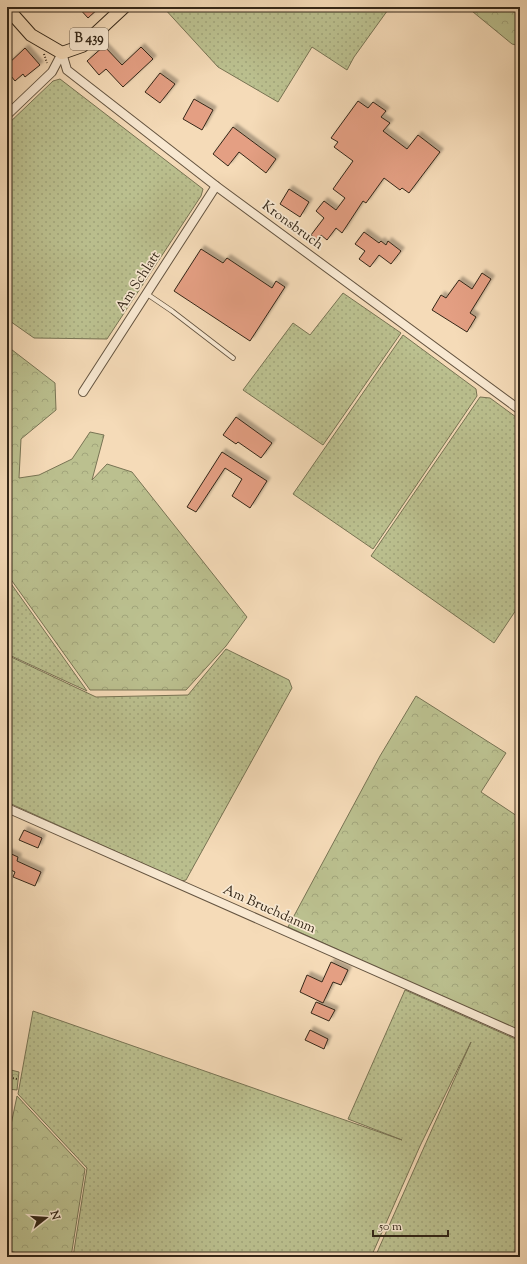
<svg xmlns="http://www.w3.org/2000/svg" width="527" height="1264" viewBox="0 0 527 1264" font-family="'Sorts Mill Goudy',serif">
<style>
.grass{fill:url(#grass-dots);stroke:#787454}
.forest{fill:url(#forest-crowns);stroke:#787454}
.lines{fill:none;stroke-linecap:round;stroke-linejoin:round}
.stream{stroke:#738070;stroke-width:3}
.building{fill:#e49f83;stroke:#342718;filter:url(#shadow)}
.lane-casing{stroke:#645440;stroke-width:5.5}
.street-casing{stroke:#645440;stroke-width:10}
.primary-casing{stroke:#342718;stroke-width:14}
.path{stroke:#342718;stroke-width:2;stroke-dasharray:1 2;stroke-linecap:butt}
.lane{stroke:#f8e8d1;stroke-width:4}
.street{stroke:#f8e8d1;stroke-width:8}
.primary{stroke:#f5dbb8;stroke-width:12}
.labels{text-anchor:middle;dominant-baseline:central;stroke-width:3.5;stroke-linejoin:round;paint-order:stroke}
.shield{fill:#f8e8d1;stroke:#6f6150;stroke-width:1}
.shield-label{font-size:13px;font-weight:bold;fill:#342718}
.street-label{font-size:14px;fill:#342718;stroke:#f8e8d1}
</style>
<defs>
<pattern id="grass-dots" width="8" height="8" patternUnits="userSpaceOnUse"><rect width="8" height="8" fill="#bbc08f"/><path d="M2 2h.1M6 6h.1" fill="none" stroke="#a1a57b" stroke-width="1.8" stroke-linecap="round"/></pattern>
<pattern id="forest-crowns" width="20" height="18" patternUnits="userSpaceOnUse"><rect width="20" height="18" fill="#bbc08f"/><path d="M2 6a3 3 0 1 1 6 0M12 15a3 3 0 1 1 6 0" fill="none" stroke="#a1a57b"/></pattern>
<filter id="shadow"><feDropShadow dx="3.5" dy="-3.5" stdDeviation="1" flood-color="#0004"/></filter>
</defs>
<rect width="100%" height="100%" fill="#f5dbb8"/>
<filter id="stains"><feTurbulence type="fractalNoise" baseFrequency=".005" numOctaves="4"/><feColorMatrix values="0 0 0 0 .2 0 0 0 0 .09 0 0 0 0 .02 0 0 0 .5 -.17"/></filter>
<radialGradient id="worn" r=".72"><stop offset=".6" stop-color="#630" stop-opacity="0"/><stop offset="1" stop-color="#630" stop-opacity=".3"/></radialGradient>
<!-- grass -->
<g class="grass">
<path d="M163,7H390L354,57L347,70L312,47L278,102L218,67Z"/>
<path d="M60,79L203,189L201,196L107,339L34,338L7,319V125L53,81Z"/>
<path d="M343,293L401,333L323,445L243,390L293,323L310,335Z"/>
<path d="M403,335L476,389L477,396L373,549L293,494Z"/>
<path d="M480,397L490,398L520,420V604L494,643L371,556Z"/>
<path d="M7,578L87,691L7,654Z"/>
<path d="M226,649L289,680L292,688L186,880L181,881L7,802V655L96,697L188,695Z"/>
<path d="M405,990L520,1041V1257H375L471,1042L420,1146L371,1257H73L87,1168L18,1094L33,1011L402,1140L348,1119Z"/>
</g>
<!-- forest -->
<g class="forest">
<path d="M467,7H520V46L512,44Z"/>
<path d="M7,346L55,383L56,410L21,439L19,478L39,475L72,459L90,432L104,435L92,480L107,464L132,472L247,617L226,646L186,690H90L7,574Z"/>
<path d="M416,696L506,753L481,792L520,818V1030L481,1015L288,927L380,756Z"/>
<path d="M7,1069L19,1072L17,1090L7,1089Z"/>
<path d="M17,1096L85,1169L71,1257H30L7,1250V1144Z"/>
</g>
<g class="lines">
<!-- stream -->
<path class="stream" d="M7,1255L16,1257"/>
</g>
<!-- building -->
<g class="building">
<path d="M78,7H100L88,18Z"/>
<path d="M104,46L122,65L141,47L153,59L123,87L106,69L99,75L87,61Z"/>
<path d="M25,48L40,65L25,77L23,74L15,81L7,71V65Z"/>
<path d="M160,73L175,84L160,103L145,92Z"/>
<path d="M194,99L213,110L202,130L183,119Z"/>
<path d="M358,101L368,108L373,102L386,111L381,117L390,123L383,131L407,149L418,135L440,152L409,193L402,188L400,190L384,178L366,203L363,201L342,233L336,228L327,240L321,235L317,240L311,235L324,218L316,211L324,201L336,210L345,198L333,189L353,161L334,147L338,142L331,138Z"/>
<path d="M233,127L276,159L266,173L239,152L228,166L213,154Z"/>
<path d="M289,189L309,202L300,217L280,204Z"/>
<path d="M364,232L379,243L381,241L386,245L388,241L401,251L391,264L379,255L370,267L359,259L365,251L355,244Z"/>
<path d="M201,249L223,263L227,258L272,288L276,281L285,287L250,341L174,291Z"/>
<path d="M482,273L491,279L470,313L476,317L467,332L432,310L441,295L446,298L459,280L472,289Z"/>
<path d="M236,417L272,443L261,458L238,442L236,444L223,435Z"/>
<path d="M222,452L267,481L250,508L232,496L242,479L225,468L196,512L187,507Z"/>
<path d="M24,830L42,838L38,848L19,840Z"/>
<path d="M7,852L18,857L17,861L41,872L35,886L13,877L15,872L7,868Z"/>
<path d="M331,962L348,970L341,985L333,982L323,1003L300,992L307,975L322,982Z"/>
<path d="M316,1002L335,1010L329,1021L311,1013Z"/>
<path d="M310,1030L328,1039L324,1049L305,1040Z"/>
</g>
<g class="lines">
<defs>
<path id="lane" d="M147,294L172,311L233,358"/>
<g id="street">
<path d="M62,53L67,70L216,186L520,410"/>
<path d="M7,115L52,72L62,53"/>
<path d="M83,392L216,186"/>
<path d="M7,808L520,1035"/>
</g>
<path id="primary" d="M7,8L31,35L62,53L82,46L124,7"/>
</defs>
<!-- lane casing -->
<use href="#lane" class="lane-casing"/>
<!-- street casing -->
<use href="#street" class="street-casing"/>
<!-- primary casing -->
<use href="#primary" class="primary-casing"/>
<!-- path -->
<g class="path">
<path d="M44,54L47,63"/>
<path d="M7,1077L17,1079"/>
</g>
<!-- lane -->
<use href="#lane" class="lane"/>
<!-- street -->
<use href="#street" class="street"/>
<!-- primary -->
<use href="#primary" class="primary"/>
</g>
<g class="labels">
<!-- shield labels -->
<rect class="shield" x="70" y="28" width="38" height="22" rx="3"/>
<g class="shield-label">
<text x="89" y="39">B 439</text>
</g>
<!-- street labels -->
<g class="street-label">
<text transform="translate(292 226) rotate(36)">Kronsbruch</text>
<text transform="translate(139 282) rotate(-57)">Am Schlatt</text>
<text transform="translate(269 910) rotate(24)">Am Bruchdamm</text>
</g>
</g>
<!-- margin -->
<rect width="527" height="1264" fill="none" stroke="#f5dbb8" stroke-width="24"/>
<rect x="8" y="8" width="511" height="1248" fill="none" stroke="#342718" stroke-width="2"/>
<rect x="12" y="12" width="503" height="1240" fill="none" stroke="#342718"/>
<!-- north arrow -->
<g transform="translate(46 1218) rotate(73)" stroke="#f8e8d1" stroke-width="3" paint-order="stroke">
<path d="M0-3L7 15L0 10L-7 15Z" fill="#342718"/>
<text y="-6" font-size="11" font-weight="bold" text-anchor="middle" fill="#342718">N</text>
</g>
<!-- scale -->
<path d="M373 1230v6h75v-6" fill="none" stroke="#342718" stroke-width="2"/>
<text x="379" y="1230" font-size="12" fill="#342718" stroke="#f8e8d1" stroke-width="3" paint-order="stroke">50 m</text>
<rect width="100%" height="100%" filter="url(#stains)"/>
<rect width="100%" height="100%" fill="url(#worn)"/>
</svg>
